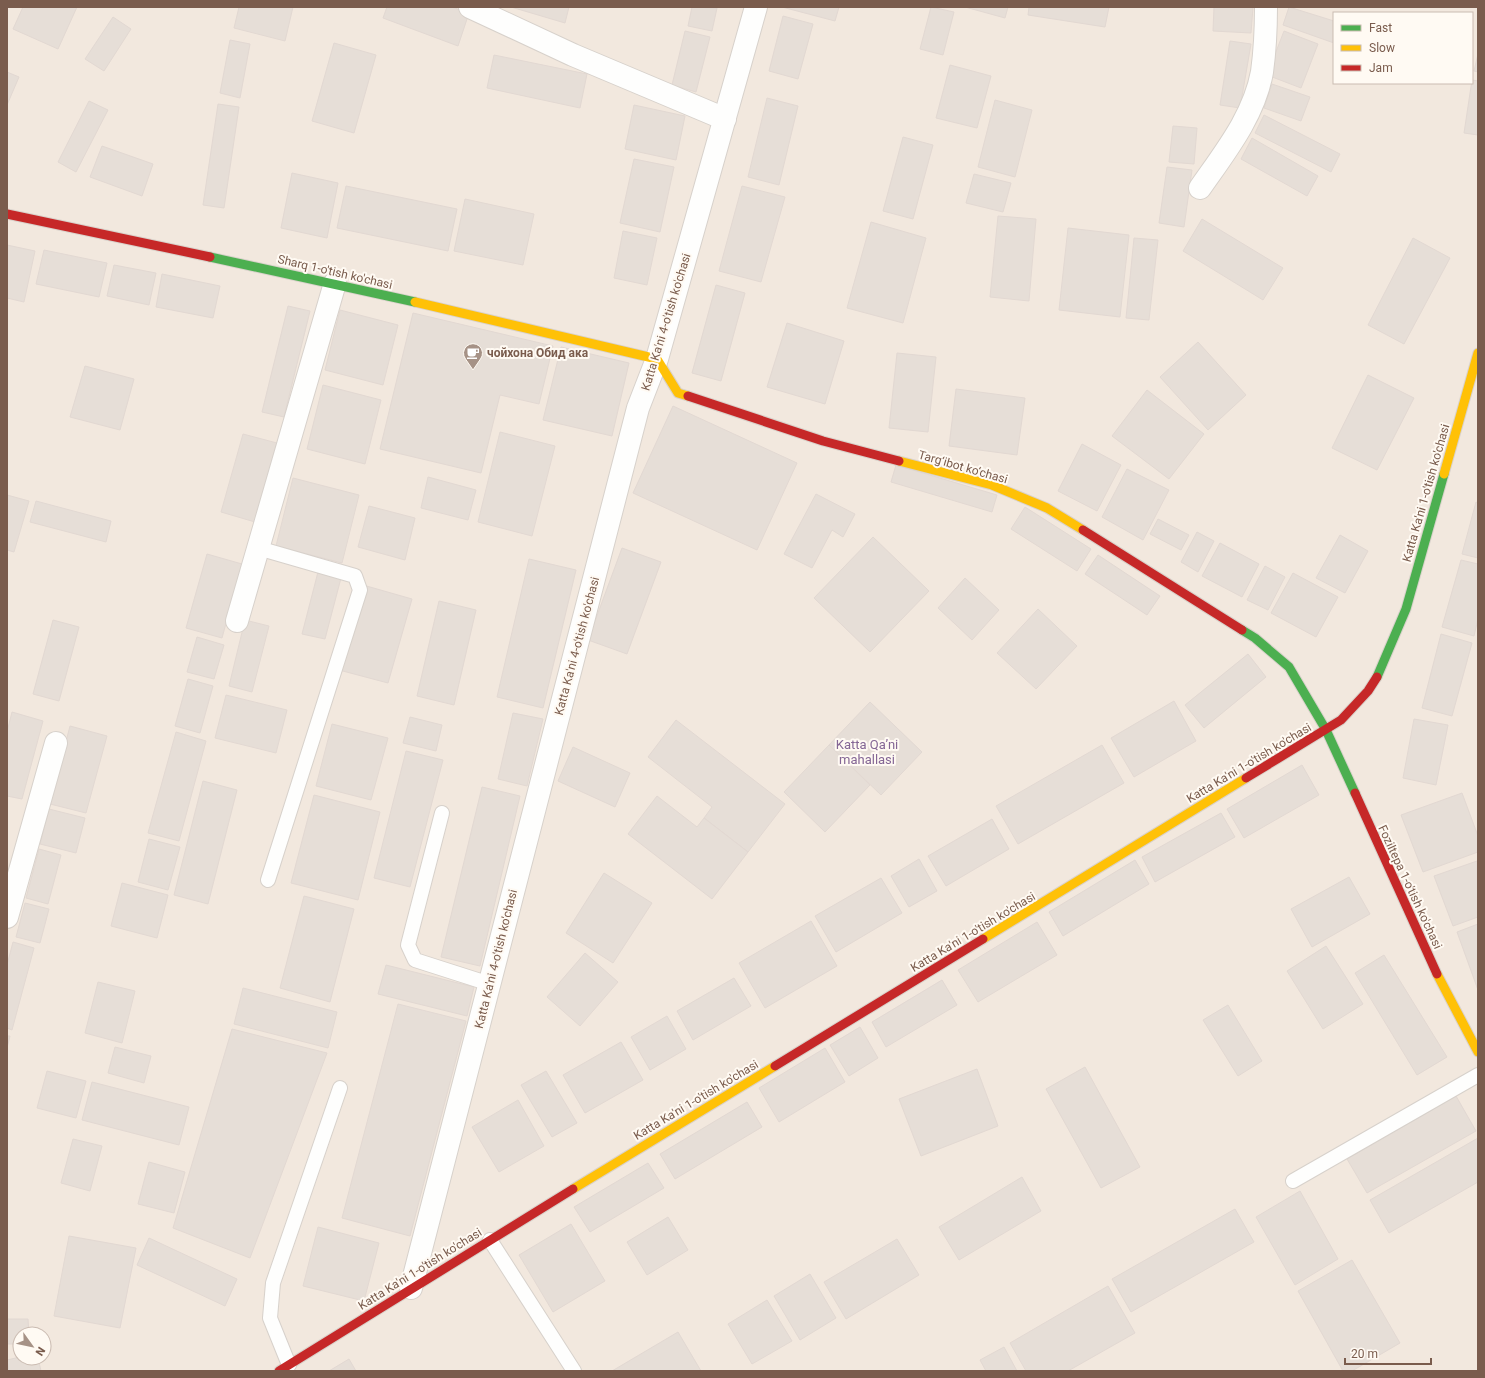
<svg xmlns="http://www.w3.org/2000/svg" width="1485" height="1378" viewBox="0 0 1485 1378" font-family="Roboto,sans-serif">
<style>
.residential{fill:#f2e8de;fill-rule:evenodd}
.building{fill:#e6ded7;stroke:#e2d8d2}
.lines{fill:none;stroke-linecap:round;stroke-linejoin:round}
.lane-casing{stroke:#d7d1cb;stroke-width:16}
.street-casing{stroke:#d7d1cb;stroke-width:24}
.fast-casing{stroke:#d9d2cb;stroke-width:11}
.slow-casing{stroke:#d9d2cb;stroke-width:11}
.jam-casing{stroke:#d9d2cb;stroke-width:11}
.lane{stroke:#fefefd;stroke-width:14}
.street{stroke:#fefefd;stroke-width:22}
.fast{stroke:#4caf50;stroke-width:9}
.slow{stroke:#ffc107;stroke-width:9}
.jam{stroke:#c62828;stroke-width:9}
.labels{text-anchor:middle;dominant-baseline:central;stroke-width:4;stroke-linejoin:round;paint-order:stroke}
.street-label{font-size:12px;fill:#7a5c4d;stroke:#fffaf3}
.poi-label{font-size:12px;font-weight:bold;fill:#7a5c4d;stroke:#fffaf3;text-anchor:start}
.neighbourhood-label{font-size:13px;fill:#846695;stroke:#fffaf3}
</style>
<rect width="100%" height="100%" fill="#f9f5f0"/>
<!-- residential -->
<path class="residential" d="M7,7H1478V1371H7ZM1334,13H1472V83H1334ZM20,1334H44V1358H20Z"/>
<!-- building -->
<g class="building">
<path d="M23,7H77L58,49L13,29Z"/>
<path d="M239,7H293L285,41L234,28Z"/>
<path d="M387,7H452L469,13L458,46L383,18Z"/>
<path d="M511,7H569L565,23Z"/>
<path d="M692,7L717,8L712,31L688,26Z"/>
<path d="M782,7H839L835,21Z"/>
<path d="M931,7L954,12L943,55L920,49Z"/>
<path d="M965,7H1008L1005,18Z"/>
<path d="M1029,7H1109L1105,27L1028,15Z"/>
<path d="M1214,7H1253L1251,33L1213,31Z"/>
<path d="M1289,7L1334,21V43L1283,25Z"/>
<path d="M783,16L813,24L798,79L769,71Z"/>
<path d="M113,17L131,29L104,71L85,59Z"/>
<path d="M685,31L710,37L696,92L672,85Z"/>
<path d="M1284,31L1318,44L1301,88L1267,75Z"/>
<path d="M230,40L250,44L240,98L220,93Z"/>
<path d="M1230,41L1251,44L1240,108L1220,105Z"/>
<path d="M334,43L376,55L354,133L312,121Z"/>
<path d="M1478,54V72L1474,71Z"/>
<path d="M494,55L587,74L580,108L487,88Z"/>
<path d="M950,65L991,76L977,128L936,118Z"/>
<path d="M7,72L19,77L7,105Z"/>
<path d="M1472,80L1478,81V135L1464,133Z"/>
<path d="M1272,84L1310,97L1301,121L1264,108Z"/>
<path d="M767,98L798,106L779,185L748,177Z"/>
<path d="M995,100L1032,110L1015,177L978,167Z"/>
<path d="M89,101L108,110L76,172L58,162Z"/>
<path d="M218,104L239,107L224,208L203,205Z"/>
<path d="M634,105L685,116L676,160L625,149Z"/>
<path d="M1264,115L1340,154L1331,172L1255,133Z"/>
<path d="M1173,126L1197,128L1194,164L1169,162Z"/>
<path d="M903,137L933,145L913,219L883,211Z"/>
<path d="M1252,138L1318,176L1307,196L1241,159Z"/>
<path d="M102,146L153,164L142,196L90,177Z"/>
<path d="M634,159L674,167L660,232L620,223Z"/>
<path d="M1167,167L1192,170L1184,227L1159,223Z"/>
<path d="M292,173L338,183L327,238L281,228Z"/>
<path d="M974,174L1011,183L1003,212L966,203Z"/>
<path d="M346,186L457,209L448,251L337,228Z"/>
<path d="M742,186L785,197L761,282L719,271Z"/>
<path d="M465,199L534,214L523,265L454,251Z"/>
<path d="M998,216L1036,219L1029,301L990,297Z"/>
<path d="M1202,219L1283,268L1263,300L1183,251Z"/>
<path d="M871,222L926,238L903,323L847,308Z"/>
<path d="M1068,228L1129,235L1120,317L1059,310Z"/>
<path d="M623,231L657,238L647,285L614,278Z"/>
<path d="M1134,238L1158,240L1149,320L1126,318Z"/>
<path d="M1413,238L1450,258L1404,344L1368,325Z"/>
<path d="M7,245L35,251L24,302L7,298Z"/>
<path d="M44,250L107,263L99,297L36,284Z"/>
<path d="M114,265L156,273L149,305L107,296Z"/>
<path d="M162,274L220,286L213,318L156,307Z"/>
<path d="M716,285L745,293L721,381L692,373Z"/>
<path d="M288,306L310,311L284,417L262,412Z"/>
<path d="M340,310L398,325L383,385L325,370Z"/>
<path d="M413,313L553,346L539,404L500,395L481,473L380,449Z"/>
<path d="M787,323L844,341L825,404L767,387Z"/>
<path d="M1198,342L1246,395L1208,430L1160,377Z"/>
<path d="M561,347L629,363L612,436L543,420Z"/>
<path d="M897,353L936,357L928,432L889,428Z"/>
<path d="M85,366L134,379L120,430L70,417Z"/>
<path d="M1368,375L1414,398L1377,470L1332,448Z"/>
<path d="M323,385L381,400L365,464L307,449Z"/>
<path d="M956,389L1025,398L1017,455L949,446Z"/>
<path d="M1147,390L1204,434L1169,479L1112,436Z"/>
<path d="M673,406L797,463L757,550L633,493Z"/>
<path d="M500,432L555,446L532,536L478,522Z"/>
<path d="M243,434L277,443L255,522L221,512Z"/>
<path d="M1082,444L1121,465L1097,511L1058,491Z"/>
<path d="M896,465L997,495L992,512L891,482Z"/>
<path d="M1127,469L1169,490L1143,540L1102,517Z"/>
<path d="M428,477L476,490L468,520L421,508Z"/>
<path d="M293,478L359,495L342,563L276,546Z"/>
<path d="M816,494L855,514L843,537L832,530L812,568L784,554Z"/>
<path d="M7,495L29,501L14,552L7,550Z"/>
<path d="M36,501L111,521L106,542L30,522Z"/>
<path d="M1476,502L1478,503V558L1462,554Z"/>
<path d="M369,506L415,518L405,560L358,547Z"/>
<path d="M1025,507L1091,549L1077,571L1011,529Z"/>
<path d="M1158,519L1189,535L1181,550L1150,534Z"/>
<path d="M1197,532L1214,541L1198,572L1181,562Z"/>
<path d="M1340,535L1368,551L1345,593L1316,578Z"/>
<path d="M873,537L929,591L870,652L814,598Z"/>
<path d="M1220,543L1259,564L1242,597L1202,576Z"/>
<path d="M622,548L661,562L627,654L588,640Z"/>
<path d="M207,554L242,564L222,638L186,628Z"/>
<path d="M1098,555L1160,596L1147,615L1085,574Z"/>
<path d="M529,559L576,570L543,708L497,697Z"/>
<path d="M1461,560L1478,564V619L1474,636L1442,627Z"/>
<path d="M1265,566L1285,577L1268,610L1247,600Z"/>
<path d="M318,572L341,578L325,639L302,634Z"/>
<path d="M1293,573L1338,597L1316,637L1271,613Z"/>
<path d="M965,578L999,610L972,640L938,608Z"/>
<path d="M363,585L412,599L388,683L339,670Z"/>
<path d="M439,601L476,610L454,705L417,696Z"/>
<path d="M1038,609L1077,646L1036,689L997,653Z"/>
<path d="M53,620L79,627L59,701L33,694Z"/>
<path d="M245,620L269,626L252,692L229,686Z"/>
<path d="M1441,634L1472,643L1452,716L1422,708Z"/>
<path d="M197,637L224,645L214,679L187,672Z"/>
<path d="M1248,654L1266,677L1204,728L1185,705Z"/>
<path d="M188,679L213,686L200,733L175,726Z"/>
<path d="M226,695L287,710L276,753L215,738Z"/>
<path d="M1174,701L1196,741L1134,777L1111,738Z"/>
<path d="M870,702L922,752L881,795L829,745Z"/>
<path d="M12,712L43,721L22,799L7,796V732Z"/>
<path d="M513,713L543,719L527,786L498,779Z"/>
<path d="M410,717L442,725L436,751L403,743Z"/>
<path d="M1414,719L1448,725L1436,785L1403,778Z"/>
<path d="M676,720L785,804L748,852L704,818L712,807L648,757Z"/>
<path d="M332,724L388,738L371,800L316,786Z"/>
<path d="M70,726L107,736L86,813L50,804Z"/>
<path d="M176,732L206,741L179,841L148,833Z"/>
<path d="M829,745L870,785L825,832L784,792Z"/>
<path d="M1102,745L1124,783L1018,844L996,806Z"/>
<path d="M573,747L630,773L615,807L558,781Z"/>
<path d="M406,751L443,760L410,887L374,878Z"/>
<path d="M1302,765L1319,795L1244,838L1227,809Z"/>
<path d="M203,781L237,790L208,904L174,895Z"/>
<path d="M482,787L520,796L480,966L441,957Z"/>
<path d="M1462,793L1478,836V852L1423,872L1401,815Z"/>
<path d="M314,795L380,812L358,900L291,883Z"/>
<path d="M657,796L697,827L704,818L748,852L712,899L628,834Z"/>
<path d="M49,809L85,818L76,853L40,844Z"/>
<path d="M1221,813L1235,837L1155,882L1142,857Z"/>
<path d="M992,819L1009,849L946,886L928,856Z"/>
<path d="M149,839L180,847L168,890L138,882Z"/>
<path d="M39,849L61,855L48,904L26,898Z"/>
<path d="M919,859L937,891L909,907L891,876Z"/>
<path d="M1135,860L1149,884L1063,936L1049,912Z"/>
<path d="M1477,861L1478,917L1453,926L1434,876Z"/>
<path d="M604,873L652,903L613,963L566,933Z"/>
<path d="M1349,877L1370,914L1312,947L1291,909Z"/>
<path d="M881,878L902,913L836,952L815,916Z"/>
<path d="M122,883L168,895L157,938L111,926Z"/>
<path d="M304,896L354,909L330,1002L280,988Z"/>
<path d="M25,903L49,909L40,943L16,937Z"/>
<path d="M811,921L837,966L765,1008L739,963Z"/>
<path d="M1037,922L1057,955L978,1002L958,970Z"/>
<path d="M1478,924V990L1457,932Z"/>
<path d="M13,942L34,948L12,1030L7,1028V965Z"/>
<path d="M1326,946L1363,1004L1323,1029L1287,971Z"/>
<path d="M585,953L618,982L580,1026L547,997Z"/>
<path d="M1384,955L1447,1057L1417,1075L1355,973Z"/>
<path d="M386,965L474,987L467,1016L378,994Z"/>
<path d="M734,978L751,1006L693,1040L677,1011Z"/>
<path d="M942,980L957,1005L886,1047L872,1022Z"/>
<path d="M98,982L135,991L122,1043L85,1033Z"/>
<path d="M243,988L337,1012L328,1048L234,1024Z"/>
<path d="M398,1004L466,1021L410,1236L342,1218Z"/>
<path d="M1228,1005L1262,1061L1238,1076L1203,1020Z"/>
<path d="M667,1016L686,1049L650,1070L631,1037Z"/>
<path d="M860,1027L878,1058L849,1076L830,1045Z"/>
<path d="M232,1029L327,1053L250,1258L173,1228Z"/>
<path d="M7,1036H10L7,1048Z"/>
<path d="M621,1042L643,1080L585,1113L563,1075Z"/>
<path d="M115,1047L151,1056L144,1083L108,1073Z"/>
<path d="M825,1048L845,1082L779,1122L759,1088Z"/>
<path d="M1085,1067L1140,1167L1101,1188L1046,1089Z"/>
<path d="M977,1069L998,1126L921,1156L899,1099Z"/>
<path d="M47,1071L86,1081L76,1118L37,1108Z"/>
<path d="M546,1071L577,1123L552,1137L521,1085Z"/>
<path d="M92,1082L189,1107L179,1145L82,1120Z"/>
<path d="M1456,1096L1476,1131L1367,1193L1347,1159Z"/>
<path d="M518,1100L544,1146L499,1172L472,1127Z"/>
<path d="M747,1102L762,1127L675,1179L660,1154Z"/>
<path d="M1478,1138V1182L1389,1233L1370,1200Z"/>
<path d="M73,1139L102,1146L90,1191L61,1183Z"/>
<path d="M149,1162L185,1172L174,1213L138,1204Z"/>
<path d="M648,1163L664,1188L590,1232L574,1207Z"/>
<path d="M1022,1177L1041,1211L959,1260L939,1227Z"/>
<path d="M1300,1191L1338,1259L1295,1285L1256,1217Z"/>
<path d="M1235,1209L1254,1242L1131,1312L1112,1279Z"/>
<path d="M668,1217L688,1250L647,1275L627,1242Z"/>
<path d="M571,1224L605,1281L553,1312L519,1255Z"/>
<path d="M318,1227L379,1243L364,1301L303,1286Z"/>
<path d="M69,1236L136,1248L120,1328L54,1316Z"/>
<path d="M149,1238L237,1279L225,1306L137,1265Z"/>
<path d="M897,1239L919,1275L846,1319L824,1282Z"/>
<path d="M1352,1260L1400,1343L1352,1371H1343L1298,1291Z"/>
<path d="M810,1274L836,1318L800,1340L774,1296Z"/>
<path d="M1108,1286L1135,1333L1068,1371H1026L1010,1343Z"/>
<path d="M767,1300L792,1341L752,1364L728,1324Z"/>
<path d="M7,1319H28L29,1334H20V1344H7Z"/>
<path d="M678,1332L701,1371H612Z"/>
<path d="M1004,1347L1017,1371H986L980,1360Z"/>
<path d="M20,1357L38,1358L41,1371H9L7,1360Z"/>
<path d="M349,1359L356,1371H329Z"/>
</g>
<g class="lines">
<defs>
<g id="lane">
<path d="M258,548L355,576L360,590L268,880"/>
<path d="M442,813L408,945L415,960L490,984"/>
<path d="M1293,1181L1478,1075"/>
<path d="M490,1240L574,1371"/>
<path d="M289,1365L270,1318L273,1283L340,1088"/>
</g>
<g id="street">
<path d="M470,7L573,55L725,119"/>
<path d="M1200,188C1225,152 1254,116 1262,72C1265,50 1266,29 1266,7"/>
<path d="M237,621L335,283"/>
<path d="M7,917L56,743"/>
<path d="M411,1288L638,408L657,359L756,7"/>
</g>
<g id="fast">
<path d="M210,257L415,302"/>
<path d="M1242,630L1255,638L1289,667L1326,730L1355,793"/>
<path d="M1377,677L1406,609L1444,474"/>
</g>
<g id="slow">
<path d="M415,302L657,359L678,393L688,396"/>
<path d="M899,461L992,485L1047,508L1083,530"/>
<path d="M1444,474L1478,353"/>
<path d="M983,939L1246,778"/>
<path d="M1437,974L1478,1052"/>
<path d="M573,1189L775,1066"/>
</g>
<g id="jam">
<path d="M7,214L210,257"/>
<path d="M688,396L823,441L899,461"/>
<path d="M1083,530L1242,630"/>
<path d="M1246,778L1341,720L1368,691L1377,677"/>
<path d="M1355,793L1437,974"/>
<path d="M775,1066L983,939"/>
<path d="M279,1371L573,1189"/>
</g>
</defs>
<!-- lane casing -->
<use href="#lane" class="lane-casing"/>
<!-- street casing -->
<use href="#street" class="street-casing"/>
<!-- fast casing -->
<use href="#fast" class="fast-casing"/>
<!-- slow casing -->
<use href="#slow" class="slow-casing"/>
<!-- jam casing -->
<use href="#jam" class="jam-casing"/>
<!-- lane -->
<use href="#lane" class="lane"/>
<!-- street -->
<use href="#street" class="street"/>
<!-- fast -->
<use href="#fast" class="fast"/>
<!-- slow -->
<use href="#slow" class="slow"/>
<!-- jam -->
<use href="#jam" class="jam"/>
</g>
<!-- icons -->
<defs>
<symbol id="cafe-pin" viewBox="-11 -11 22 30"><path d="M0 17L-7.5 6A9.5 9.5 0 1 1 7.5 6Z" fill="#a69286" stroke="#fffaf3"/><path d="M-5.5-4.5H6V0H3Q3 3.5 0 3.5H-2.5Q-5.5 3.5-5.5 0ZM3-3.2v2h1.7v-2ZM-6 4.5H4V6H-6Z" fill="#fff"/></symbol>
</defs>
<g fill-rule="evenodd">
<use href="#cafe-pin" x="462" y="342" width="22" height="30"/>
</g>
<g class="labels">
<!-- street labels -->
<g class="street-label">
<text transform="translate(335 272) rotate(13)">Sharq 1-o'tish ko'chasi</text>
<text transform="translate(666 322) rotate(-73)">Katta Ka'ni 4-o'tish ko'chasi</text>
<text transform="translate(963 467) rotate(16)">Targ‘ibot ko‘chasi</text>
<text transform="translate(1426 493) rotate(-74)">Katta Ka'ni 1-o'tish ko'chasi</text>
<text transform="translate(577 646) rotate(-75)">Katta Ka'ni 4-o'tish ko'chasi</text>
<text transform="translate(1249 763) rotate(-31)">Katta Ka'ni 1-o'tish ko'chasi</text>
<text transform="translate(1410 887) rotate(65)">Foziltepa 1-o'tish ko'chasi</text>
<text transform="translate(973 932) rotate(-31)">Katta Ka'ni 1-o'tish ko'chasi</text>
<text transform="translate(496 959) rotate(-76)">Katta Ka'ni 4-o'tish ko'chasi</text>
<text transform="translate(696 1100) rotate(-31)">Katta Ka'ni 1-o'tish ko'chasi</text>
<text transform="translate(420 1269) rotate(-32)">Katta Ka'ni 1-o'tish ko'chasi</text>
</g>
<!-- poi labels -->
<g class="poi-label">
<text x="487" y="353">чойхона Обид ака</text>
</g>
<!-- neighbourhood labels -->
<g class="neighbourhood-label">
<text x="867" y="744">Katta Qaʼni<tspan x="867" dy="15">mahallasi</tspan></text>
</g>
</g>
<!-- border -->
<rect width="1485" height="1378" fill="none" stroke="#7a5c4d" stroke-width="16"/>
<!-- legend -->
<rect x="1333" y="12" width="140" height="72" fill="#fffaf3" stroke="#cabbb1"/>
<rect x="1341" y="25" width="20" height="6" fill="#4caf50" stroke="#cabbb1"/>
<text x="1369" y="32" font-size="12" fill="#7a5c4d">Fast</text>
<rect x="1341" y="45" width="20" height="6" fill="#ffc107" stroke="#cabbb1"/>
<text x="1369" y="52" font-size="12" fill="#7a5c4d">Slow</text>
<rect x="1341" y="65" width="20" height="6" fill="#c62828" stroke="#cabbb1"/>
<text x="1369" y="72" font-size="12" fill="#7a5c4d">Jam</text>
<!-- north arrow -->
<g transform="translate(32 1346) rotate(123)"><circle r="19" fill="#fffaf3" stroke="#cabbb1"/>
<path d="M0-3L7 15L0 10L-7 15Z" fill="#a69286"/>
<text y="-6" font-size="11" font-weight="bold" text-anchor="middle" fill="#7a5c4d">N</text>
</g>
<!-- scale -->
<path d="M1345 1358v6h86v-6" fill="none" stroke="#7a5c4d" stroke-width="2"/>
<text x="1351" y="1358" font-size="12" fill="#7a5c4d" stroke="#fffaf3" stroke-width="3" paint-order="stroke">20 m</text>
</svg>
